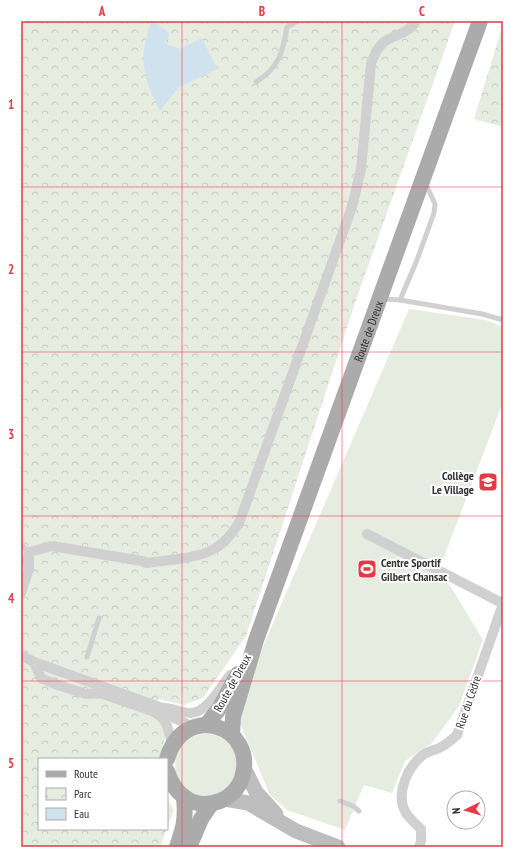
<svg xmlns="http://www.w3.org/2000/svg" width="524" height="868" viewBox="0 0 524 868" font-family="'PT Sans Narrow',sans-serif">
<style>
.grass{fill:#e6ecdf}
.park{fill:url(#park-crowns)}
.water{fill:#cfe2ee}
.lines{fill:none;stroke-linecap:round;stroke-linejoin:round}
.service{stroke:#d0d0d0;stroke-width:5}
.minor{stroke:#d0d0d0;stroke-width:10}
.secondary{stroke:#bdbdbd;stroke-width:15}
.primary{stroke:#ababab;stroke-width:16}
.grid{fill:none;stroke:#e63946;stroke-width:1;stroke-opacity:0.55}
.labels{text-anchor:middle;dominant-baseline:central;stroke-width:4;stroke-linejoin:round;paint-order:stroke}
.street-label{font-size:12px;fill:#333;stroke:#fff}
.poi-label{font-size:12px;font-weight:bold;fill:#333;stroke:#fff;text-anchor:end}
.neatline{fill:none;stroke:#e63946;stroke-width:1.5}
.grid-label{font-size:13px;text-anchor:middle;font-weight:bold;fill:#e63946}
</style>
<defs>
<pattern id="park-crowns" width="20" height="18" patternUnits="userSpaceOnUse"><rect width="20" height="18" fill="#e6ecdf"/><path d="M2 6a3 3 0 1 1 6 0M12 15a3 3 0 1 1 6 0" fill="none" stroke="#c6cbc0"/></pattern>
</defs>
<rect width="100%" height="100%" fill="#fff"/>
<!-- grass -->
<g class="grass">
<path d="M409,309L486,320L503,327V402L442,562L435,575L451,587L483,640L459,706L432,743L405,761L392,793L364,785L345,830L287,810L270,795L240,723L258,658Z"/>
<circle cx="206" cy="765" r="31"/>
</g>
<!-- park -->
<g class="park">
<path d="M21,21H455L355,303L246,636L203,698L184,705L159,699L151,713L167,731L159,759H39V829H167L160,847H21Z"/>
<path d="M503,24V127L474,119Z"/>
<path d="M167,798L174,810L167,828Z"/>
</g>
<!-- water -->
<path class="water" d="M151,22L160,24L159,27L166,30L169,35L166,41L169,45L179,49L202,38L217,69L178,88L160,111C143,76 138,60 151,22Z"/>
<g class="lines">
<!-- service -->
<g class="service">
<path d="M256,82C279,68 283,52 287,27L298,21"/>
<path d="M383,299L400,300L417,260L434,213L435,204L425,182"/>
<path d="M400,300L482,314L503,320"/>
<path d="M21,544L29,552L21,565"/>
<path d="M87,657L99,618"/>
<path d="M340,801L353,806L359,811"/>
</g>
<!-- minor -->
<g class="minor">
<path d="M367,534L502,603"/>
<path d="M21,593L29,569V552L52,546L142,561L147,563C167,560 196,559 214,549C225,543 232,533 239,523L352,207L361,169L371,64C374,55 378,45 387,40C397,34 409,33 416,21"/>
<path d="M21,655L34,662L162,708L176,719L194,727"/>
<path d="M34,662L41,678L55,684L86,694L100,693L155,712L163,719L167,725L172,744"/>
<path d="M164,708C173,708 182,713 191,713C206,713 222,686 230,675"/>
<path d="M419,847L421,841V829C416,824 410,819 406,813C395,795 407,767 423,755C427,752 431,751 437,749C445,746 450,741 457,735L503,604"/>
</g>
<!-- secondary -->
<g class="secondary">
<path d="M245,770L256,792L276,814"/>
<path d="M225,799L248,803L296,831L338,847"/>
</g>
<!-- primary -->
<g class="primary">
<path d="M206,725L219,709L238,674"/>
<path id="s1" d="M232,735L233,717L256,640L480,21"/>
<path d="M167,759C183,701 258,725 242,778C239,788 230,797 220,801C194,811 174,794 167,771"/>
<path d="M177,847C184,826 186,820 184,797"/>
<path d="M189,847L201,819L211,804"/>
</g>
</g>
<!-- grid -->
<path class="grid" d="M182,21V847M342,21V847M21,187H503M21,352H503M21,516H503M21,681H503"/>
<!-- icons -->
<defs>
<symbol id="school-square" viewBox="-11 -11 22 22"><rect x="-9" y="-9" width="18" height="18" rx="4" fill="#e63946" stroke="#fff"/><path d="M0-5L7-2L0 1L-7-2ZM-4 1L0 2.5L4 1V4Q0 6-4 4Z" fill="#fff"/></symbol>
<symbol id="stadium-square" viewBox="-11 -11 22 22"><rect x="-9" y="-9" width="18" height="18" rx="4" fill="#e63946" stroke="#fff"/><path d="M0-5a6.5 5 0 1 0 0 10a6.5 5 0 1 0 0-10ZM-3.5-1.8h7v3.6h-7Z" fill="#fff"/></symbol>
</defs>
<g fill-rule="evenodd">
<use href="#school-square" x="477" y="471" width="22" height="22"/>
<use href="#stadium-square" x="356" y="558" width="22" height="22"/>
</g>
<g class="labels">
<!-- street labels -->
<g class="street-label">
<text stroke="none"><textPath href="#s1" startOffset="427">Route de Dreux</textPath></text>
<text transform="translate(232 683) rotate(-61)">Route de Dreux</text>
<text transform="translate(468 702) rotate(-71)">Rue du Cèdre</text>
</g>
<!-- poi labels -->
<g class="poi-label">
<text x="474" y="475">Collège<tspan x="474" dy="14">Le Village</tspan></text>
<text x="381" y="562" text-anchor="start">Centre Sportif<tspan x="381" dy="14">Gilbert Chansac</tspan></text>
</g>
</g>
<!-- border -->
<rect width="524" height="868" fill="none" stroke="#ffffff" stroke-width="44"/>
<!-- legend -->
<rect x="38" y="758" width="130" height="72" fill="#ffffff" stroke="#adadad"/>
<rect x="46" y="771" width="20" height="6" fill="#ababab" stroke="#adadad"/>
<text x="74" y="778" font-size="12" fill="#333333">Route</text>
<rect x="46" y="788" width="20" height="12" fill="url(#park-crowns)" stroke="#adadad"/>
<text x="74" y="798" font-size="12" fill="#333333">Parc</text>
<rect x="46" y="808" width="20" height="12" fill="#cfe2ee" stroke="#adadad"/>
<text x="74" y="818" font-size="12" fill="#333333">Eau</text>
<!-- north arrow -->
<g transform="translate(466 810) rotate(265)"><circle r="19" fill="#ffffff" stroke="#adadad"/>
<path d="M0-3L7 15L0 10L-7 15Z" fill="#e63946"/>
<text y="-6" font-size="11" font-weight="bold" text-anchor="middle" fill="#333333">N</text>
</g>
<rect x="22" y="22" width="480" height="824" class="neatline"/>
<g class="grid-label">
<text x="102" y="16">A</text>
<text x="262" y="16">B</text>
<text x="422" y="16">C</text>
<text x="11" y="109">1</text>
<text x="11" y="274">2</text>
<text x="11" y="439">3</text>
<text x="11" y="603">4</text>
<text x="11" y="768">5</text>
</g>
</svg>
